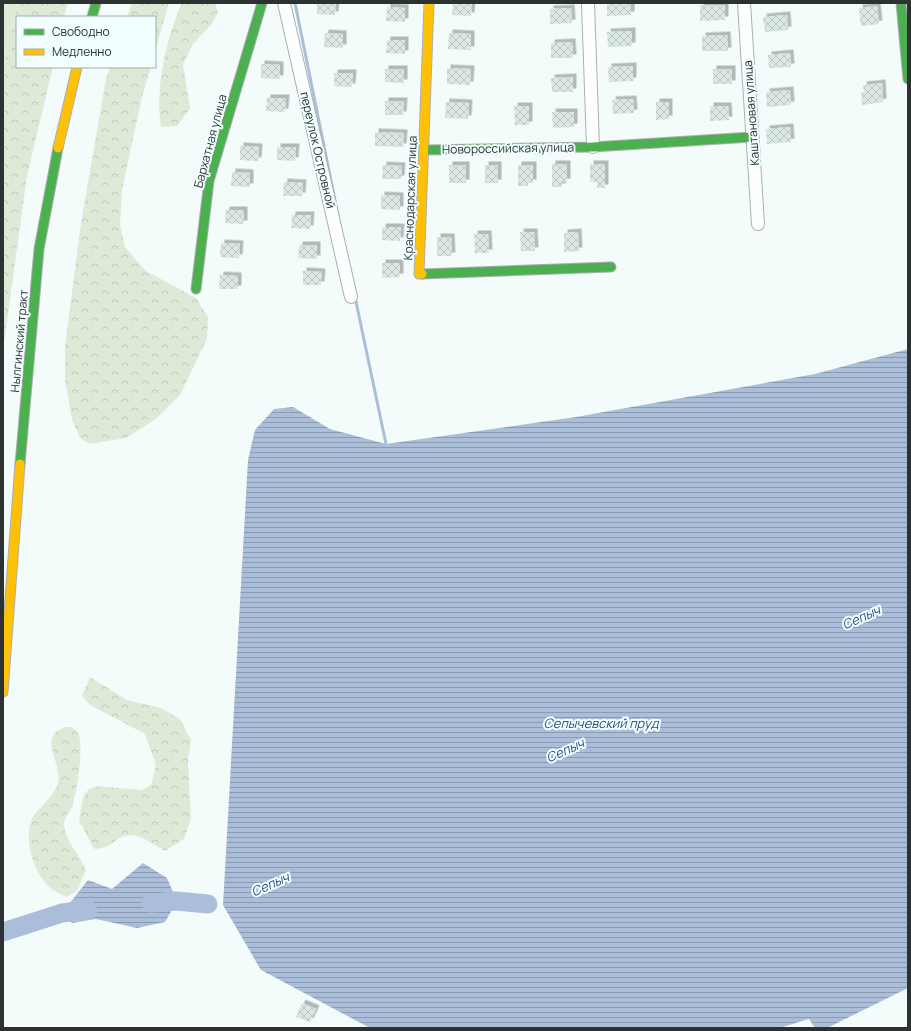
<svg xmlns="http://www.w3.org/2000/svg" width="911" height="1031" viewBox="0 0 911 1031" font-family="Manrope,sans-serif">
<style>
.green{fill:#dfe9d8}
.forest{fill:url(#forest-crowns)}
.water{fill:url(#water-rules)}
.lines{fill:none;stroke-linecap:round;stroke-linejoin:round}
.stream{stroke:#aabed9;stroke-width:3}
.river{stroke:#aabed9;stroke-width:19}
.building{fill:url(#building-cross-hatch);filter:url(#shadow)}
.street-casing{stroke:#aab0af;stroke-width:14}
.fast-casing{stroke:#aab0af;stroke-width:11}
.slow-casing{stroke:#aab0af;stroke-width:11}
.street{stroke:#fdfffe;stroke-width:12}
.fast{stroke:#4caf50;stroke-width:9}
.slow{stroke:#ffc107;stroke-width:9}
.labels{text-anchor:middle;dominant-baseline:central;stroke-width:4;stroke-linejoin:round;paint-order:stroke}
.street-label{font-size:12px;fill:#2c3131;stroke:#f1fffe}
.water-label{font-size:13px;font-style:italic;fill:#305083;stroke:#f1fffe}
</style>
<defs>
<pattern id="forest-crowns" width="20" height="18" patternUnits="userSpaceOnUse"><rect width="20" height="18" fill="#dfe9d8"/><path d="M2 6a3 3 0 1 1 6 0M12 15a3 3 0 1 1 6 0" fill="none" stroke="#c0c8ba"/></pattern>
<pattern id="water-rules" width="6" height="5" patternUnits="userSpaceOnUse"><rect width="6" height="5" fill="#aabed9"/><path d="M0 2.5h6" fill="none" stroke="#8b9bb1"/></pattern>
<pattern id="building-cross-hatch" width="8" height="8" patternUnits="userSpaceOnUse"><rect width="8" height="8" fill="#dbe7e2"/><path d="M0 0l8 8M0 8l8-8" fill="none" stroke="#bcc7c2"/></pattern>
<filter id="shadow"><feDropShadow dx="3.5" dy="-3.5" stdDeviation="0" flood-color="#0004"/></filter>
</defs>
<rect width="100%" height="100%" fill="#f4fcfb"/>
<!-- green -->
<path class="green" d="M3,3H18L3,64Z"/>
<!-- forest -->
<g class="forest">
<path d="M18,3H68L64,17H17V67H53L27,176L3,350V64Z"/>
<path d="M132,3H169L155,52V17H127Z"/>
<path d="M182,3H215L218,12L212,24L193,44L183,64L190,109L177,126L161,127C155,88 166,38 182,3Z"/>
<path d="M110,67H151L142,97L122,190L120,225L125,247L146,271L196,298L208,317L207,339L180,395L156,419L126,438L90,444L81,439L72,420L65,380V346L81,223L106,79Z"/>
<path d="M90,677L127,700L161,708L180,719L191,740L188,760L191,819L184,839L165,851C154,845 138,832 125,836C112,839 114,848 94,849L79,820L83,798L88,790L98,786L141,790L151,785L156,765L145,734L90,705L82,696Z"/>
<path d="M65,727H72C77,731 80,735 80,742C82,757 77,789 73,804C71,812 63,817 64,826C66,841 80,856 86,870L77,891L67,897C63,895 57,893 53,890C34,877 21,836 34,815C42,805 54,796 58,783C62,769 46,745 53,736C55,731 61,729 65,727Z"/>
</g>
<!-- water -->
<g class="water">
<path d="M908,349V988L827,1028H815L809,1019L779,1028H370L261,970L223,905L248,460L255,430L274,409L293,407L330,429L386,444L576,417L815,374Z"/>
<path d="M143,863L167,878L177,901L165,922L137,928L96,919L72,923L62,913L88,880L112,889Z"/>
</g>
<g class="lines">
<!-- stream -->
<g class="stream">
<path d="M295,3L338,215"/>
<path d="M355,297L386,444"/>
</g>
<!-- river -->
<g class="river">
<path d="M151,903L176,901L208,904"/>
<path d="M3,932L62,913L88,910"/>
</g>
</g>
<!-- building -->
<g class="building">
<path d="M317,3H336L335,15L317,14Z"/>
<path d="M453,3H472L471,16L452,15Z"/>
<path d="M607,3H631V15L607,16Z"/>
<path d="M700,5H725V20L700,21Z"/>
<path d="M877,6L879,24L861,26L859,8Z"/>
<path d="M387,7L405,8V22L386,21Z"/>
<path d="M571,8L572,23L550,24V9Z"/>
<path d="M787,15L788,30L765,32L763,17Z"/>
<path d="M632,31V46L608,47L607,32Z"/>
<path d="M325,33L343,34V48L324,47Z"/>
<path d="M449,33L471,34V50L448,49Z"/>
<path d="M727,35L728,51H702V36Z"/>
<path d="M387,40H405V54L386,53Z"/>
<path d="M572,42L573,58H551V43Z"/>
<path d="M790,53L791,67L769,68L768,55Z"/>
<path d="M261,64L280,65V79L261,78Z"/>
<path d="M633,66V81L609,82L608,67Z"/>
<path d="M447,68L471,69L470,85L447,84Z"/>
<path d="M385,69H404V83L385,82Z"/>
<rect x="713" y="69" width="19" height="15"/>
<path d="M334,73H353L352,87L334,86Z"/>
<path d="M573,77V92H552L551,78Z"/>
<path d="M882,83L883,102L862,105L861,93L864,92L863,85Z"/>
<path d="M790,90L791,105L767,107L766,92Z"/>
<path d="M267,98H286L285,112L266,111Z"/>
<path d="M633,99L634,113L613,114L612,100Z"/>
<path d="M385,101H404L403,115H385Z"/>
<path d="M446,102L469,103L468,119L445,118Z"/>
<path d="M656,102H669V119L656,120Z"/>
<path d="M514,106H529V125H515Z"/>
<path d="M710,106H728L729,120L710,121Z"/>
<path d="M552,112H574V127L553,128Z"/>
<path d="M790,127L791,142L767,144L766,129Z"/>
<path d="M375,132L404,133L403,147L375,146Z"/>
<path d="M240,146L259,147L258,161L240,160Z"/>
<path d="M277,147H296L295,161L277,160Z"/>
<path d="M552,164H567V182H562V187H552Z"/>
<path d="M590,164H605V188H597V182H590Z"/>
<path d="M383,165L402,166L401,179H382Z"/>
<rect x="449" y="165" width="17" height="18"/>
<rect x="485" y="165" width="13" height="18"/>
<path d="M518,165H533V183H528V186H518Z"/>
<path d="M232,172L250,173V187L231,186Z"/>
<path d="M284,182L303,183L302,196H283Z"/>
<path d="M381,195L400,196V210L381,209Z"/>
<path d="M226,210H244V224L225,223Z"/>
<path d="M292,215H311L310,229L291,228Z"/>
<path d="M382,227H401L400,241L382,240Z"/>
<path d="M520,232H534L535,251H521Z"/>
<path d="M578,232L579,251L564,252V233Z"/>
<path d="M474,234H488L489,253H475Z"/>
<path d="M437,237H451L452,256H437Z"/>
<path d="M221,243L240,244L239,258L220,257Z"/>
<path d="M299,245H317V259L298,258Z"/>
<path d="M382,263H400V277L382,278Z"/>
<path d="M303,271L322,272L321,285H303Z"/>
<path d="M220,275L238,276V289H219Z"/>
<path d="M302,1003L316,1009L310,1022L296,1017Z"/>
</g>
<g class="lines">
<defs>
<g id="street">
<path d="M284,3L351,297"/>
<path d="M588,3L593,147"/>
<path d="M744,3L758,224"/>
</g>
<g id="fast">
<path d="M901,3L908,79"/>
<path d="M92,17L96,3"/>
<path d="M424,150L593,147L752,137"/>
<path d="M422,274L611,267"/>
<path d="M196,289L209,181L262,3"/>
<path d="M20,464L39,249L58,148"/>
</g>
<g id="slow">
<path d="M58,148L77,67"/>
<path d="M422,274H419L429,3"/>
<path d="M3,692L20,464"/>
</g>
</defs>
<!-- street casing -->
<use href="#street" class="street-casing"/>
<!-- fast casing -->
<use href="#fast" class="fast-casing"/>
<!-- slow casing -->
<use href="#slow" class="slow-casing"/>
<!-- street -->
<use href="#street" class="street"/>
<!-- fast -->
<use href="#fast" class="fast"/>
<!-- slow -->
<use href="#slow" class="slow"/>
</g>
<g class="labels">
<!-- street labels -->
<g class="street-label">
<text transform="translate(751 113) rotate(-94)">Каштановая улица</text>
<text transform="translate(210 141) rotate(-75)">Бархатная улица</text>
<text transform="translate(508 148) rotate(-1)">Новороссийская улица</text>
<text transform="translate(318 150) rotate(77)">переулок Островной</text>
<text transform="translate(410 198) rotate(-88)">Краснодарская улица</text>
<text transform="translate(19 341) rotate(-85)">Нылгинский тракт</text>
</g>
<!-- water labels -->
<g class="water-label">
<text transform="translate(861 617) rotate(-24)">Сепыч</text>
<text x="601" y="723">Сепычевский пруд</text>
<text transform="translate(565 750) rotate(-24)">Сепыч</text>
<text transform="translate(270 884) rotate(-24)">Сепыч</text>
</g>
</g>
<!-- border -->
<rect width="911" height="1031" fill="none" stroke="#2c3131" stroke-width="8"/>
<!-- legend -->
<rect x="16" y="16" width="140" height="52" fill="#f1fffe" stroke="#a2adac"/>
<rect x="24" y="29" width="20" height="6" fill="#4caf50" stroke="#a2adac"/>
<text x="52" y="36" font-size="12" fill="#2c3131">Свободно</text>
<rect x="24" y="49" width="20" height="6" fill="#ffc107" stroke="#a2adac"/>
<text x="52" y="56" font-size="12" fill="#2c3131">Медленно</text>
</svg>
